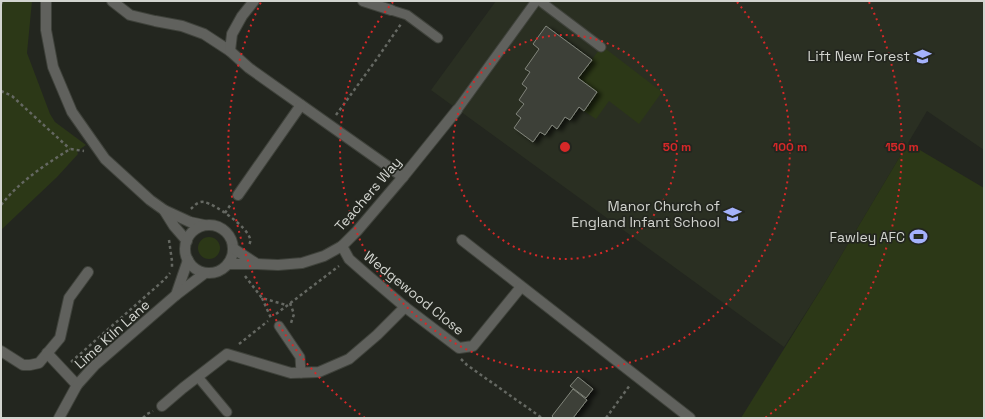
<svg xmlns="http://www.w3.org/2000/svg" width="985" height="419" viewBox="0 0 985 419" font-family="'Space Grotesk',sans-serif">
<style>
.built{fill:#2a2f22}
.green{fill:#2c3817}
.building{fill:#3c3f37;stroke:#81857b;filter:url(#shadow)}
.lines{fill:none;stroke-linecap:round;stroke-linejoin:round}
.service-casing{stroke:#3f423b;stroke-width:11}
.minor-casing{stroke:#3f423b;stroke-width:12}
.path{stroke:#656862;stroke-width:2.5;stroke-dasharray:3 3;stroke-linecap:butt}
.service{stroke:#60615d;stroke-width:9}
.minor{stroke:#60615d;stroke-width:10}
.ring{fill:none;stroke:#d62828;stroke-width:2;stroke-dasharray:2 4}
.labels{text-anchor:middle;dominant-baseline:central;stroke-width:3.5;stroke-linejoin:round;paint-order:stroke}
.poi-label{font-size:14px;fill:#d2d4cf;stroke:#23261f;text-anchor:end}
.street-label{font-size:14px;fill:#d2d4cf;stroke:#23261f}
.centre{fill:#d62828;stroke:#23261f;stroke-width:2}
.ring-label{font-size:12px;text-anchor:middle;font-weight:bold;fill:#d62828;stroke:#23261f;stroke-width:3.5;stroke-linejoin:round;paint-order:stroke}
</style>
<defs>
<filter id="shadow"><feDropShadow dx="4.5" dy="2.5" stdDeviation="2" flood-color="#0009"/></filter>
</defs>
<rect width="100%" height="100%" fill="#23261f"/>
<!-- built -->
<path class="built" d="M496,1H984V150L927,111L823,286L784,347L431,90Z"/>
<!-- green -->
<g class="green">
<path d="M1,1H32L27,53L50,114L55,122L86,145L77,151L78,154L57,177L1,230Z"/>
<path d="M602,46L662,92L639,124L609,101L596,119L584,111L597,92L578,78Z"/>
<path d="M908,143L984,188V418H741L823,286Z"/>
<circle cx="209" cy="248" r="11"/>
</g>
<!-- building -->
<g class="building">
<path d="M546,26L592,60L578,78L597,92L584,111L579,107L570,120L565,117L557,129L552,125L545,135L540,132L533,142L514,128L521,118L516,114L524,104L519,100L527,88L522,84L530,72L525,69L539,49L533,44Z"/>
<path d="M578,377L593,389L586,398L570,386Z"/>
<path d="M573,389L587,400L573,418H554L552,416Z"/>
</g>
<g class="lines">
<defs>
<g id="service">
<path d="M540,1L601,47"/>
<path d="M391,10L407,15L438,38"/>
<path d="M457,110L536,1"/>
<path d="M279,326L300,357L301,373"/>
<path d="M198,377L227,412"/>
</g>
<g id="minor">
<path d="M46,1V30L53,67L72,112L105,159L150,200L164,210L190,222L204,225"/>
<path d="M112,1L130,15L155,21L182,26L204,34L230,51"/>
<path d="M254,1L242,16L232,34L230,51L249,68L403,177"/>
<path d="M363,1L391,10"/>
<path d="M238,195L301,105"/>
<path d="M164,210L174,226L187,241"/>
<circle cx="209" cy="249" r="24"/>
<path d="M462,240L690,418"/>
<path d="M342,246L349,259L365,273L405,307L459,348L473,346L521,287"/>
<path d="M234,249L257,264"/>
<path d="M228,264H257L278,265L302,263L324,256L342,246L357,231L403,177L457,110"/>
<path d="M176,295L188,260"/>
<path d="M1,351L23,365H30L39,363L60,338L69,298L88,272"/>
<path d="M47,353L77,385"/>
<path d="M162,406L183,388L227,354L291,373L319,372L349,359L377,335L405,307"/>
<path d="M59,418L77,385L95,365L176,295L205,273"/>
</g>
</defs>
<!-- service casing -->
<use href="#service" class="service-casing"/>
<!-- minor casing -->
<use href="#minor" class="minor-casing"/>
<!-- path -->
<g class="path">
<path d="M1,4L2,1"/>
<path d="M1,91L12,96L70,149"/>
<path d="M336,115L376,60L401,24"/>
<path d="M1,205C20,181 45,165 70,149L84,151"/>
<path d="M191,209C194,206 198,201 204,202C215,204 248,227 250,239C251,240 250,243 249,245"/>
<path d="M225,213L231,204"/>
<path d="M169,240L172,261V267"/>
<path d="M245,276L262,298L286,305"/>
<path d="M262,298L271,318"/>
<path d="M290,303L294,314L291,323"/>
<path d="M276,314L339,266"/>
<path d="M239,344L268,321"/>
<path d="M461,359L467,365L542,418"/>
<path d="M71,362L164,280L170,273"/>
<path d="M143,418L147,414L153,411"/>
<path d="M606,418L630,385"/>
</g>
<!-- service -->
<use href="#service" class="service"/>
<!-- minor -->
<use href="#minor" class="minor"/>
</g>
<!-- distance rings -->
<g class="ring">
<circle cx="565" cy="147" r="112"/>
<path d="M737 2A225 225 0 1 1 393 2"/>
<path d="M365 418A337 337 0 0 1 261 2M869 2A337 337 0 0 1 765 418"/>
</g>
<!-- icons -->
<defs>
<symbol id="school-bare" viewBox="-9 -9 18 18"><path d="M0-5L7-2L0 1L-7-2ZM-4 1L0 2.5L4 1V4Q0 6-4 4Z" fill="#a4b2fc" stroke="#23261f" stroke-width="2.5" paint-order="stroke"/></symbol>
<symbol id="stadium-bare" viewBox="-9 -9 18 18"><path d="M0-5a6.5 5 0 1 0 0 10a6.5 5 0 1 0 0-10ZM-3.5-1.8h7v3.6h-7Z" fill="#a4b2fc" stroke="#23261f" stroke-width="2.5" paint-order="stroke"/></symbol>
</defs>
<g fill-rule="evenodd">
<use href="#school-bare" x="910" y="44" width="25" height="25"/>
<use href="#school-bare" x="720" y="202" width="25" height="25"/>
<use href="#stadium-bare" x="906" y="224" width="25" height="25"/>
</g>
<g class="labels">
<!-- poi labels -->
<g class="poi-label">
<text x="910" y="56">Lift New Forest</text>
<text x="720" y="206">Manor Church of<tspan x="720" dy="16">England Infant School</tspan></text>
<text x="905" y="237">Fawley AFC</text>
</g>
<!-- street labels -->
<g class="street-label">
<text transform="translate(368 194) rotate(-49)">Teachers Way</text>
<text transform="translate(414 293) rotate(39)">Wedgewood Close</text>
<text transform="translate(112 334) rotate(-42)">Lime Kiln Lane</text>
</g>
</g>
<circle cx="565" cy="147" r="6" class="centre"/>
<g class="ring-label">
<text x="677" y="151">50 m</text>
<text x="790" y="151">100 m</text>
<text x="902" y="151">150 m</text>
</g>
<!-- border -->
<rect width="985" height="419" fill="none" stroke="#d2d4cf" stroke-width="4"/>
</svg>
